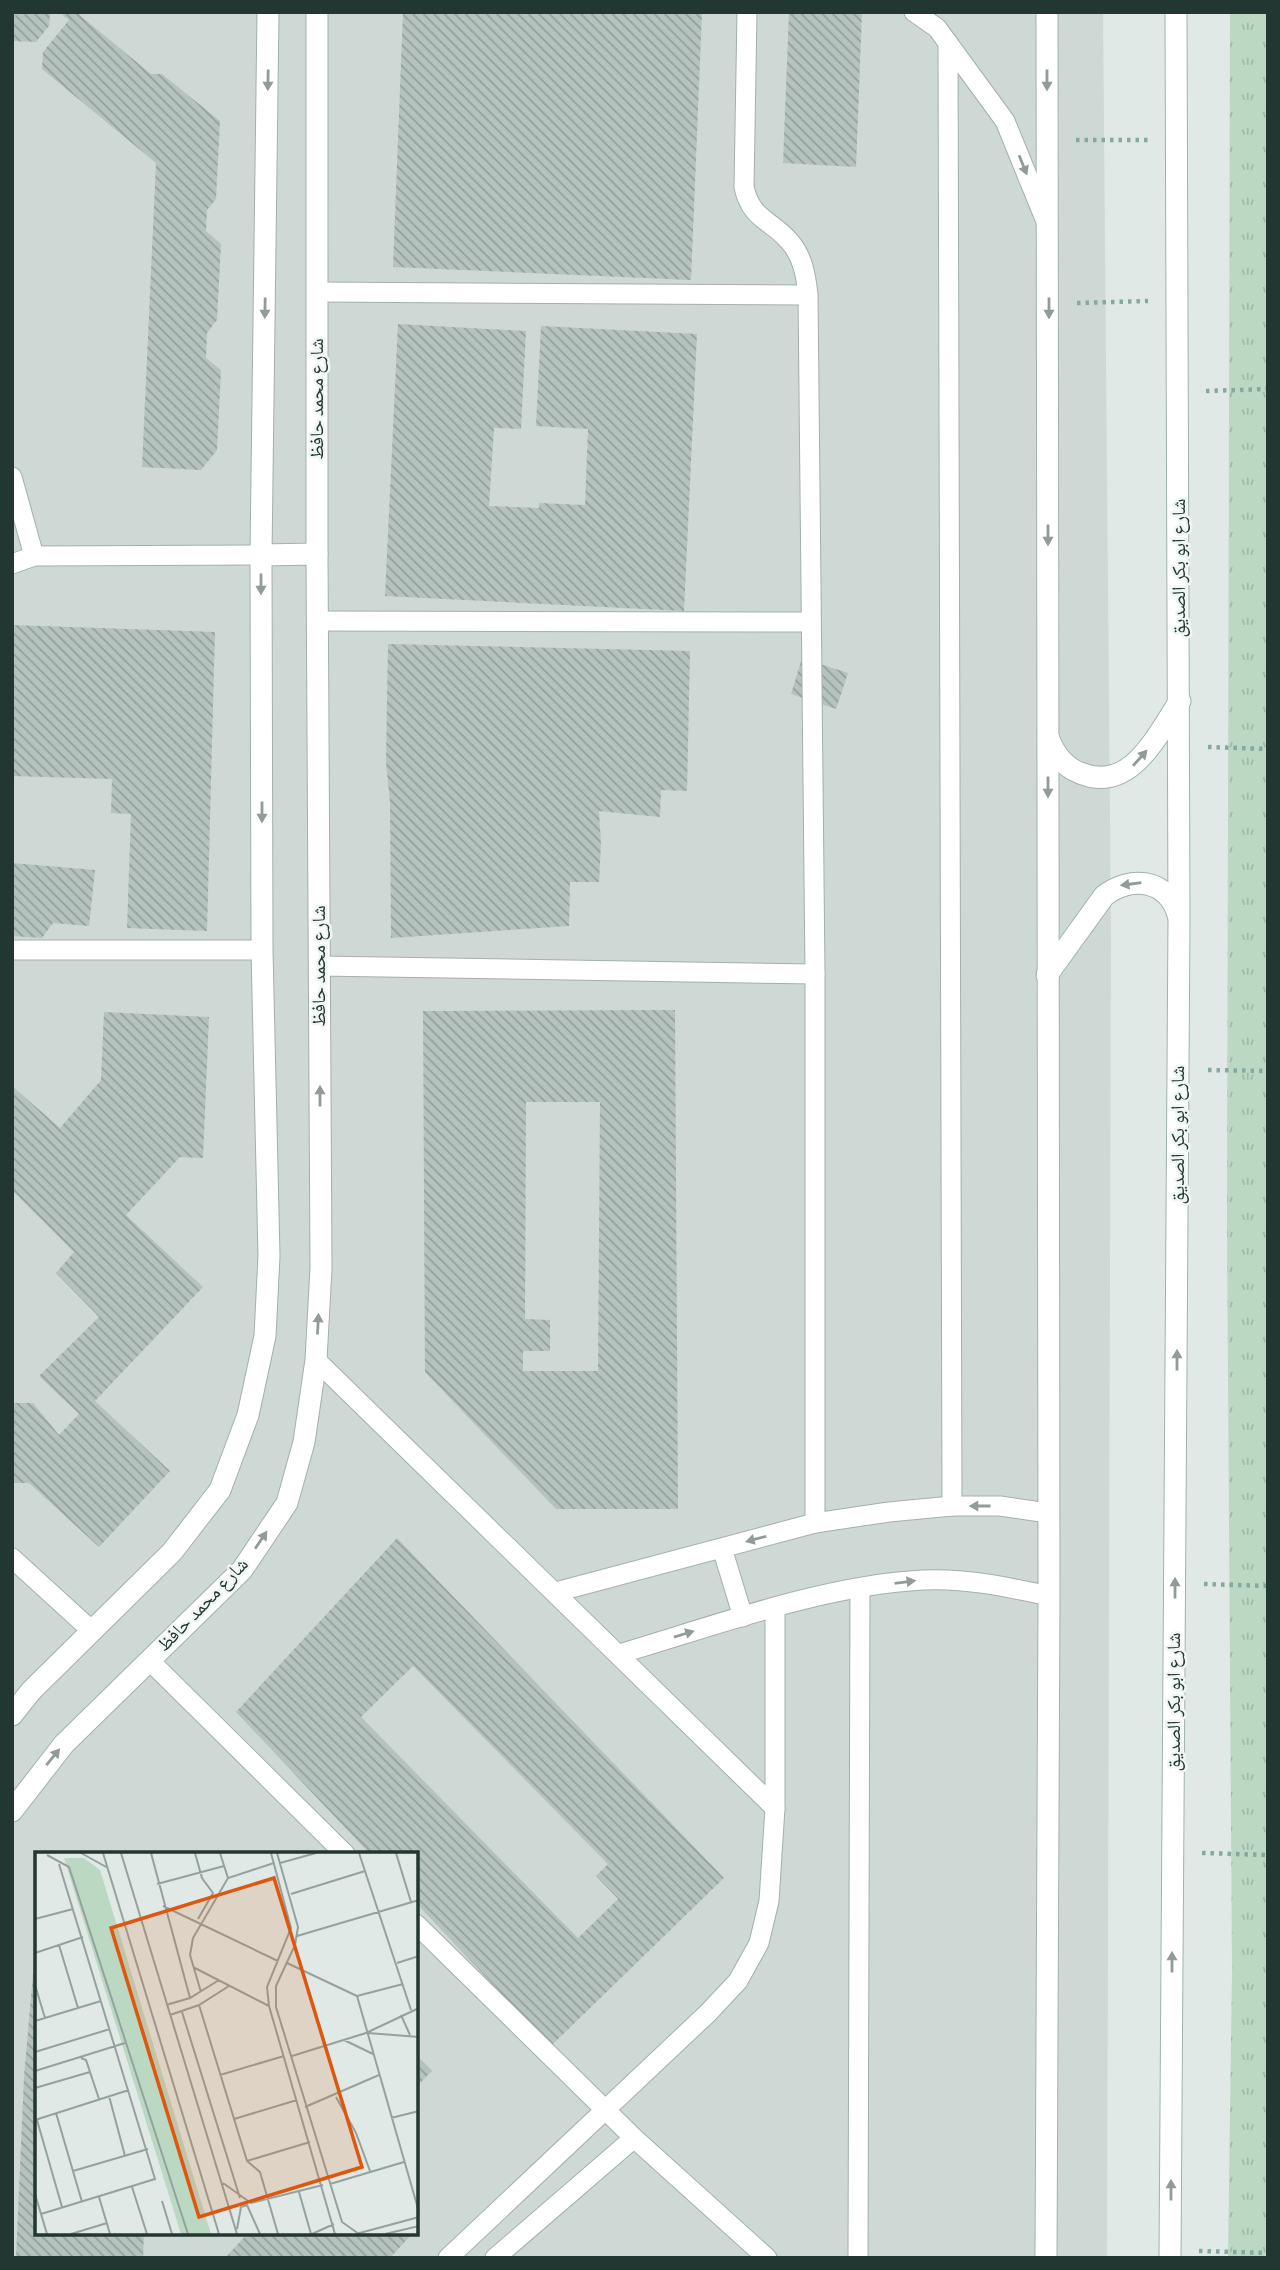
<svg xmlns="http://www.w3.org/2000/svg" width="1280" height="2270" viewBox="0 0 1280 2270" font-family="'Source Sans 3','Noto Naskh Arabic',sans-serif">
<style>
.built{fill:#ced8d4;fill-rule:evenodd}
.park{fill:url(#park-tufts)}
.building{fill:url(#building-back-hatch);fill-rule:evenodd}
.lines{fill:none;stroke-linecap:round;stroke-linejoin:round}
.service-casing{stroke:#a4b0ac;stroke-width:21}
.tertiary-casing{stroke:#a4b0ac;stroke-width:23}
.secondary-casing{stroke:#a0b3ad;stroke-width:23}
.path{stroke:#84a99e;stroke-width:4.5;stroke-dasharray:3.5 5;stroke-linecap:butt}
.service{stroke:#fff;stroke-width:19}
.tertiary{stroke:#fff;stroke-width:21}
.secondary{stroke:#fff;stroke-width:21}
.oneway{fill:#919b98}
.labels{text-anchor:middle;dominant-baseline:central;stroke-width:5;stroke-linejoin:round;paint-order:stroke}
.street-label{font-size:19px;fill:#233732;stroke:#f0f6f3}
.inset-road{fill:none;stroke:#94a29d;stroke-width:2}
.view{fill:#de570e;fill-opacity:0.15;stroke:#de570e;stroke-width:3.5}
.inset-edge{fill:none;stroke:#233732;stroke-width:3.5}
</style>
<defs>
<pattern id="park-tufts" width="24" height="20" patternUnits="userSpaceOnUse" patternTransform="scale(1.75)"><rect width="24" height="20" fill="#bbd8c3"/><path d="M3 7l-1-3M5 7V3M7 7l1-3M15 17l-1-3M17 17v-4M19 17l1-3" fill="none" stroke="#a0baa8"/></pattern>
<pattern id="building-back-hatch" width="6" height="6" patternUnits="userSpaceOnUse" patternTransform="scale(1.75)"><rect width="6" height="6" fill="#b5c3be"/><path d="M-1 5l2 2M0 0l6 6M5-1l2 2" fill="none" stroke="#939f9b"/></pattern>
</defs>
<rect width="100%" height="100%" fill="#e0e9e5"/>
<!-- built -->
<path class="built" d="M12,12H1103L1111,937L1107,2258H12ZM37,1854H416V2233H37Z"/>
<!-- park -->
<path class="park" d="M1230,12H1268V2258H1228L1232,1971L1227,1224Z"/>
<!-- building -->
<g class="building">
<path d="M19,12H50L49,26L36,42L12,41V17Z"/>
<path d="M59,12H76L151,74H162L220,121L216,199L207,210L206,231L221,244L217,320L207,333L206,358L221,370L217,450L201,470L142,467L156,163L42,69L43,52L69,20Z"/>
<path d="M403,12H702L691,280L393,267Z"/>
<path d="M789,12H862L856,167L783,163Z"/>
<path d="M398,324L526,331L521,429L494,428L489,506L539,508V503L585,505L588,429L536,426L541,326L697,334L684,611L385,596Z"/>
<path d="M12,625L215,632L207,931L127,928L131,814L111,813L112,779L12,776Z"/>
<path d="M388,644L690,651L687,791L661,790L660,817L599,811L601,844L599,882H570L569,926L391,938L390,802L386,762Z"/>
<path d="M802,658L848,673L836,709L791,694Z"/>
<path d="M12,863L95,870L89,926L53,923L42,938L12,936Z"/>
<path d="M675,1010L678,1509H556L425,1372L423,1011ZM526,1102H600L598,1371H523V1351H550V1320L525,1319Z"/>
<path d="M104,1012L209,1017L203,1158L180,1157L126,1215L203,1287L95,1401L170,1471L99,1547L29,1483H12V1403H33L59,1435L79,1414L39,1376L99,1317L56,1273L74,1252L12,1190V1086L60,1128L101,1080Z"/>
<path d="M397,1538L724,1878L551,2046L416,1903V1854H370L236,1712ZM413,1666L608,1864L596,1876L618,1899L578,1938L361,1717Z"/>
<path d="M35,1950H37V2233H144L143,2258H16L24,2077Z"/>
<path d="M416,2055L432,2071L416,2087Z"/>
<path d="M248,2233H413L390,2258H225Z"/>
</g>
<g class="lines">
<defs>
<g id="service">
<path d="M747,12L744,187C751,220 772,220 790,242C803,257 806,276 808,295L815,974V1523"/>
<path d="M914,12L937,28L1005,121L1047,224"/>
<path d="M948,43L952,1506"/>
<path d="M317,292L808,295"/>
<path d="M12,477L34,556"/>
<path d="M12,564L34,556L261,555"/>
<path d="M317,621L811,622"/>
<path d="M12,950H262"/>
<path d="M319,966L815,974"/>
<path d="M316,1360L775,1808"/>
<path d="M722,1548L743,1617"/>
<path d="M12,1558L92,1631"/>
<path d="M556,1592L815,1523L889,1512L952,1506H1000L1048,1513"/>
<path d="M619,1654C714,1626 824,1585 923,1580C966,1578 1007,1587 1049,1596"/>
<path d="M149,1660L345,1854"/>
<path d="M416,1924L634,2138L767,2258"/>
<path d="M448,2258L708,2013L738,1981L759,1943L769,1901L775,1808V1607"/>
<path d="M495,2258L634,2138"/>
<path d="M858,2258L860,1588"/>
</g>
<g id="tertiary">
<path d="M261,555L317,554"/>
<path d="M12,1715L31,1691L172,1552L220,1490L248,1415L265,1336L269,1256L262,950L261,555L268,12"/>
<path d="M12,1811L64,1744L242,1570L287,1503L304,1442L316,1360L321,1268L317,554V12"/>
</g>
<g id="secondary">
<path d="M1049,739C1055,755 1064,767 1080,773C1131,794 1157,735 1180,701"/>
<path d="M1047,975L1104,896C1130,875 1168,879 1178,915"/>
<path d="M1046,2258L1049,1596L1047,12"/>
<path d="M1170,2258L1179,920L1176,12"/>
</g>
</defs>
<!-- service casing -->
<use href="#service" class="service-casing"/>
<!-- tertiary casing -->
<use href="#tertiary" class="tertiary-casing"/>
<!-- secondary casing -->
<use href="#secondary" class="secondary-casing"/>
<!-- path -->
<g class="path">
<path d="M1076,140H1148"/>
<path d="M1077,303L1148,301"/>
<path d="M1206,391L1268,389"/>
<path d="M1208,747L1268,749"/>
<path d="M1208,1070L1268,1071"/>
<path d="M1204,1584L1268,1586"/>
<path d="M1202,1853L1268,1855"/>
<path d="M1199,2251L1268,2253"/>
</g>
<!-- service -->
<use href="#service" class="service"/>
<!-- tertiary -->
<use href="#tertiary" class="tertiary"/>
<!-- secondary -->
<use href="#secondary" class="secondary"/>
</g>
<!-- one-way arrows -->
<defs><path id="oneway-solid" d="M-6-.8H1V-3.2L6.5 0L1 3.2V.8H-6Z" transform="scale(1.75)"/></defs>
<g class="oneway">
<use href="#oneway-solid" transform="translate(268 80) rotate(91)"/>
<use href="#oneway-solid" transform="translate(1047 80) rotate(90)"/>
<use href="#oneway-solid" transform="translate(1023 165) rotate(68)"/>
<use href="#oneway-solid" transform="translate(265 308) rotate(91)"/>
<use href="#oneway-solid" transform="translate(1049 308) rotate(90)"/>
<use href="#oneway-solid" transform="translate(1048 535) rotate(90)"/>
<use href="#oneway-solid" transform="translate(261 584) rotate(90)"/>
<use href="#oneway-solid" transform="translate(1140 758) rotate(-48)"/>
<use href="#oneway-solid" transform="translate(1048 787) rotate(90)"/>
<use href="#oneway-solid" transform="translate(262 812) rotate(90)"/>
<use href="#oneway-solid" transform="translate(1131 884) rotate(172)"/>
<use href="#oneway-solid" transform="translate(320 1096) rotate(-90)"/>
<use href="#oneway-solid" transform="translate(318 1324) rotate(-87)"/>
<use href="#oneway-solid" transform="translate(1177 1360) rotate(-90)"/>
<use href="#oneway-solid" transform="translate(980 1506) rotate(-180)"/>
<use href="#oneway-solid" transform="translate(756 1539) rotate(165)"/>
<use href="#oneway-solid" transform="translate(261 1540) rotate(-56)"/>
<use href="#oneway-solid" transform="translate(905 1582) rotate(-7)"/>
<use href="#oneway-solid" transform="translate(1175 1588) rotate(-90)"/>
<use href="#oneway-solid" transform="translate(684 1634) rotate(-17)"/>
<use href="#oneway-solid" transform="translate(53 1757) rotate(-51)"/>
<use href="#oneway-solid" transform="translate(1172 1962) rotate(-90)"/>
<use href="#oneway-solid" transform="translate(1171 2190) rotate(-90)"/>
</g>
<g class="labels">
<!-- street labels -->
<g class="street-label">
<text transform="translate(317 399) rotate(-90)">شارع محمد حافظ</text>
<text transform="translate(1179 568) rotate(-90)">شارع ابو بكر الصديق</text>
<text transform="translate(319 966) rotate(-90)">شارع محمد حافظ</text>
<text transform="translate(1178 1135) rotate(-90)">شارع ابو بكر الصديق</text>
<text transform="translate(203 1605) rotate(-46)">شارع محمد حافظ</text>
<text transform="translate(1174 1702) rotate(-90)">شارع ابو بكر الصديق</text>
</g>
</g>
<!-- overview -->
<g transform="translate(35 1852)">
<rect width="383" height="383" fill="#e0e9e5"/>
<path d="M29,6H49L65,18L176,382H146Z" fill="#bbd8c3"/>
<path class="inset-road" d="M46,1L73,16M68,1L184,382M86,1L202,382M116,1L155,146M160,1L167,26L178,41L163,67M185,1L193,26M236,1L256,76L232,135L234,154L300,382M242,1L263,75L260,93L241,134V155L307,370L324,382M324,1L376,158M361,1L376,50M12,3L34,15L153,382M245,11L281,1M122,32L189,14M256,42L330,19M128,54L243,109M0,67L38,57M262,84L384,48M24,93L43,156M0,101L48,85M252,111L322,144L384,360M362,111L384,104M158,115L234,154M0,133L10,166M166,140L155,103L158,86L193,26L239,11M322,144L368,132M131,153L155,146L184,128M164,153L212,309L225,320L243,382M147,160L205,346M135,163L164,153L194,134M366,163L375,183M0,169L66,149M333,181L384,185M309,188L338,202M0,200L75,177M257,204L331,181L384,156M46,206L51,208L64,247M0,219L90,191M185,223L249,204M0,236L55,220M74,244L90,304M301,245L321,281L335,319M270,255L344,223M21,261L47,350M356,266L384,259M199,267L262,248M0,268L94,238M2,268L27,355M212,309L275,290M38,319L113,297M188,331L216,351L288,333M295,332L369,310M97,335L112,382M264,340L276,382M0,342L12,382M64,345L75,382M127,349L137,382M6,362L120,327L24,12M202,377L206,355L212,353L225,382M36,382L72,371M277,382L299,372M321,382L384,365M350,382L384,374"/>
<path class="view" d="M239,26L327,315L164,365L76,76Z"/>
<rect width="383" height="383" class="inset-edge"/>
</g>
<!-- border -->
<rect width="1280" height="2270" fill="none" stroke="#233732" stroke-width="28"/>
</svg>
